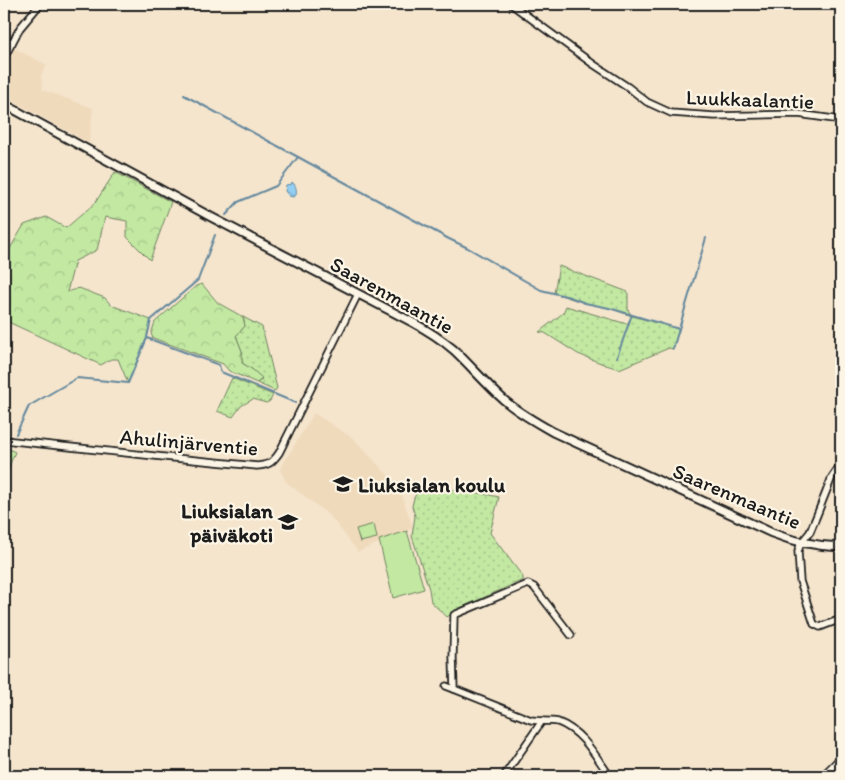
<svg xmlns="http://www.w3.org/2000/svg" width="845" height="780" viewBox="0 0 845 780" font-family="Itim,sans-serif">
<style>
.built{fill:#f0dabc}
.grass{fill:url(#grass-dots);stroke:#6f825f}
.forest{fill:url(#forest-crowns);stroke:#6f825f}
.garden{fill:#c2e8a2;stroke:#6f825f}
.water{fill:url(#water-waves);stroke:#63879d}
.lines{fill:none;stroke-linecap:round;stroke-linejoin:round}
.stream{stroke:#63879d;stroke-width:2}
.minor-casing{stroke:#1c1c1c;stroke-width:9}
.tertiary-casing{stroke:#1c1c1c;stroke-width:11}
.secondary-casing{stroke:#1c1c1c;stroke-width:11}
.minor{stroke:#fcf5e5;stroke-width:5.5}
.tertiary{stroke:#fcf5e5;stroke-width:7}
.secondary{stroke:#fcf5e5;stroke-width:8}
.labels{text-anchor:middle;dominant-baseline:central;stroke-width:4.5;stroke-linejoin:round;paint-order:stroke}
.street-label{font-size:21px;fill:#1c1c1c;stroke:#fcf5e5}
.poi-label{font-size:21px;font-weight:bold;fill:#1c1c1c;stroke:#fcf5e5;text-anchor:start}
</style>
<defs>
<pattern id="grass-dots" width="8" height="8" patternUnits="userSpaceOnUse" patternTransform="scale(1.25)"><rect width="8" height="8" fill="#c2e8a2"/><path d="M2 2h.1M6 6h.1" fill="none" stroke="#a6c68b" stroke-width="1.8" stroke-linecap="round"/></pattern>
<pattern id="forest-crowns" width="20" height="18" patternUnits="userSpaceOnUse" patternTransform="scale(1.25)"><rect width="20" height="18" fill="#c2e8a2"/><path d="M2 6a3 3 0 1 1 6 0M12 15a3 3 0 1 1 6 0" fill="none" stroke="#a6c68b"/></pattern>
<pattern id="water-waves" width="16" height="10" patternUnits="userSpaceOnUse" patternTransform="scale(1.25)"><rect width="16" height="10" fill="#93cff3"/><path d="M0 5q4-4 8 0t8 0" fill="none" stroke="#7eb1d0"/></pattern>
</defs>
<rect width="100%" height="100%" fill="#f5e5cd"/>
<filter id="ink" filterUnits="userSpaceOnUse"><feTurbulence type="fractalNoise" baseFrequency=".02" numOctaves="2"/><feDisplacementMap in="SourceGraphic" scale="10" xChannelSelector="R" yChannelSelector="G"/><feConvolveMatrix kernelMatrix="1 2 1 2 8 2 1 2 1" color-interpolation-filters="sRGB"/></filter>
<g filter="url(#ink)">
<!-- built -->
<g class="built">
<path d="M14,48L47,65L41,75L43,90L93,108L89,143L4,96V68Z"/>
<path d="M314,413L354,439L399,487L413,528L358,552L330,516L286,482L280,469Z"/>
</g>
<!-- grass -->
<g class="grass">
<path d="M559,266L628,292V310L632,316L679,329L673,349L669,348L619,369L606,365L578,354L545,333L539,332L563,313L566,306L627,324L632,316L609,308L585,303L554,293Z"/>
<path d="M243,317L262,327L277,388L275,391L257,383L262,379L253,370L242,363V351L236,336L245,326Z"/>
<path d="M232,378L273,395L270,401L266,403L253,399L241,406L233,417L217,411Z"/>
<path d="M423,488C448,487 474,492 499,497L490,533L523,577V580L460,608L447,617L431,602L429,589L412,536L415,516L412,506L414,498L417,492Z"/>
</g>
<!-- forest -->
<g class="forest">
<path d="M115,172L171,202L150,260L127,237V221L105,217L97,250L75,261L67,292L79,288L105,298L111,305L151,320L147,338L128,383L118,359H111L101,365L4,320V257H5L24,225L46,217L66,228L95,203Z"/>
<path d="M202,284L218,303L243,317L245,326L236,336L242,351V363L253,370L262,378L257,383L229,371L223,364L153,338L151,334L155,322L196,286Z"/>
<path d="M5,447L15,452L10,464L4,500V452Z"/>
</g>
<!-- garden -->
<g class="garden">
<path d="M374,524L377,538L360,542L356,529Z"/>
<path d="M407,531L424,589L393,598L379,540Z"/>
</g>
<!-- water -->
<path class="water" d="M292,182C296,185 297,190 296,195L294,197L289,196L285,191L286,185L291,184Z"/>
<g class="lines">
<!-- stream -->
<g class="stream">
<path d="M184,95L298,157"/>
<path d="M226,215L238,202L276,186L298,157L449,239L468,248L541,290L570,297L585,303L609,308L679,329"/>
<path d="M147,337L151,320L198,280L215,235"/>
<path d="M673,349L706,238"/>
<path d="M617,357L631,317"/>
<path d="M16,434L29,406L77,378L128,383L147,338L219,365L221,372L296,403"/>
</g>
<defs>
<g id="minor">
<path d="M511,4L593,64L628,87L647,102L671,113L714,116L798,114L841,120"/>
<path d="M4,39L12,43"/>
<path d="M4,58L20,28L40,4"/>
<path d="M4,440L164,457L257,466C269,465 272,463 279,453L358,294"/>
<path d="M841,464L832,477L817,515L810,532L801,543L798,551L800,581L814,624L820,627L841,619"/>
<path d="M446,686L454,689"/>
<path d="M542,721L531,720L454,689L453,658L454,615L528,584L534,587L571,635"/>
<path d="M504,776L542,721C547,721 553,721 558,722C582,731 595,755 609,775L611,776"/>
</g>
<path id="tertiary" d="M4,104L211,217L412,322C427,330 441,339 454,350C471,366 486,384 504,400C519,413 536,422 553,432L772,533C794,542 817,546 841,547"/>
<path id="secondary" d="M824,776L841,759"/>
</defs>
<!-- minor casing -->
<use href="#minor" class="minor-casing"/>
<!-- tertiary casing -->
<use href="#tertiary" class="tertiary-casing"/>
<!-- secondary casing -->
<use href="#secondary" class="secondary-casing"/>
<!-- minor -->
<use href="#minor" class="minor"/>
<!-- tertiary -->
<use href="#tertiary" class="tertiary"/>
<!-- secondary -->
<use href="#secondary" class="secondary"/>
</g>
</g>
<!-- icons -->
<defs>
<symbol id="school-bare" viewBox="-9 -9 18 18"><path d="M0-5L7-2L0 1L-7-2ZM-4 1L0 2.5L4 1V4Q0 6-4 4Z" fill="#1c1c1c" stroke="#fcf5e5" stroke-width="2.5" paint-order="stroke"/></symbol>
</defs>
<g fill-rule="evenodd">
<use href="#school-bare" x="329" y="470" width="28" height="28"/>
<use href="#school-bare" x="274" y="508" width="28" height="28"/>
</g>
<g class="labels">
<!-- street labels -->
<g class="street-label">
<text transform="translate(750 99) rotate(2)">Luukkaalantie</text>
<text transform="translate(392 295) rotate(29)">Saarenmaantie</text>
<text transform="translate(189 442) rotate(5)">Ahulinjärventie</text>
<text transform="translate(737 496) rotate(23)">Saarenmaantie</text>
</g>
<!-- poi labels -->
<g class="poi-label">
<text x="358" y="484">Liuksialan koulu</text>
<text x="273" y="510" text-anchor="end">Liuksialan<tspan x="273" dy="24">päiväkoti</tspan></text>
</g>
</g>
<!-- margin -->
<rect width="845" height="780" fill="none" stroke="#fcf5e5" stroke-width="20"/>
<rect x="10" y="10" width="825" height="760" fill="none" stroke="#1c1c1c" stroke-width="2" filter="url(#ink)"/>
</svg>
